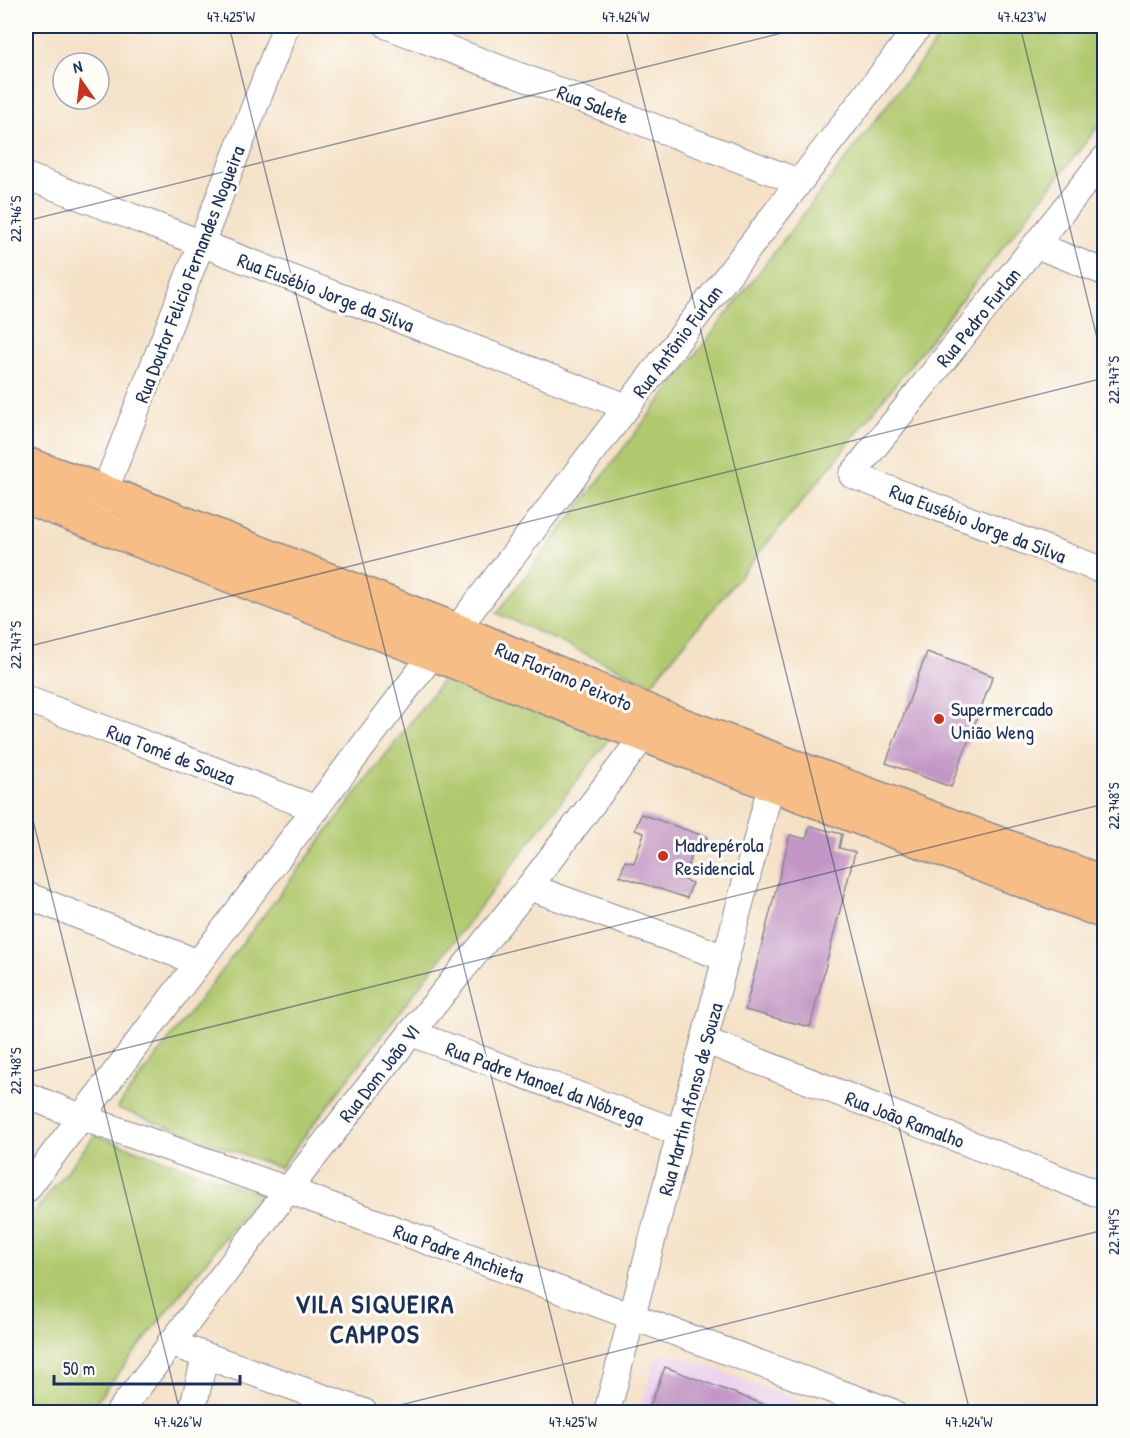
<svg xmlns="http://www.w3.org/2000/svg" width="1130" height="1438" viewBox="0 0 1130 1438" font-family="'Patrick Hand',sans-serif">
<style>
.built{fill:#e9d1ed}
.green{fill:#b1c96e;stroke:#667c66;stroke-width:1.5}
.building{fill:#c397c5}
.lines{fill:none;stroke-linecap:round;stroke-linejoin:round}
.minor-casing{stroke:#888892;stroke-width:28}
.major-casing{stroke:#888892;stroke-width:36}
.minor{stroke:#fff;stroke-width:26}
.major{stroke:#f6be86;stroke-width:33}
.ticks{fill:none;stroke:#1b2f5e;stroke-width:1.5;stroke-opacity:0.45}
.poi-dot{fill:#c8321e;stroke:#fdfcf7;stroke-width:2}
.labels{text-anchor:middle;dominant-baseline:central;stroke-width:6;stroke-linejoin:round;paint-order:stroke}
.street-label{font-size:20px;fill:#1b2f5e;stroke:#fdfcf7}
.poi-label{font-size:20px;fill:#1b2f5e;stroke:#fdfcf7;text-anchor:start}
.district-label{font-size:26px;font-weight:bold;letter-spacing:1.5px;fill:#1b2f5e;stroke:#fdfcf7}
.neatline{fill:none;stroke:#1b2f5e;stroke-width:2}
.ticks-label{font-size:15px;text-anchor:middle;fill:#1b2f5e}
</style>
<rect width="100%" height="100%" fill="#fdfcf7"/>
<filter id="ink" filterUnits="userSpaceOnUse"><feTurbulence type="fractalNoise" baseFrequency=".0167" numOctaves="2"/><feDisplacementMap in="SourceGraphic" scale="12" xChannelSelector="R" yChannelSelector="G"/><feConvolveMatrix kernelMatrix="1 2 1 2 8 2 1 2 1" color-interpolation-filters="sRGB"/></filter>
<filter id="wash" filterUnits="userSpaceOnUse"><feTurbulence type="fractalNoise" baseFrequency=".008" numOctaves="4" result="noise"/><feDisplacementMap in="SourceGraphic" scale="24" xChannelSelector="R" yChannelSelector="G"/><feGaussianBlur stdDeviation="1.35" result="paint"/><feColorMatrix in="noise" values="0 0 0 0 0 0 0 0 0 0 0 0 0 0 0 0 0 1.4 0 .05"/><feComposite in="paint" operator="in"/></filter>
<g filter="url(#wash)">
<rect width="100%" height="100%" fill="#f4e1c6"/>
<!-- built -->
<path class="built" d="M664,1354L678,1355L826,1412H640L655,1359Z"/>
<!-- green -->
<g class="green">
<path d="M948,26H1104V119L834,462L651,684L497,613Z"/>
<path d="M451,669L611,736L280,1168L117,1108Z"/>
<path d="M95,1135L259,1194L88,1412H26V1223Z"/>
</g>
<g id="blocks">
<!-- building -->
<g class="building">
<path d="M927,652L993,676L951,787L886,763Z"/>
<path d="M641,814L707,837L702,852L694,849L691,857L684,880L692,883L687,898L620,876L625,861L634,863L644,833L635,830Z"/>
<path d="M810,826L842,834L839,848L855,852L810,1027L745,1010L790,835L806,839Z"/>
<path d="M665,1367L784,1412H666L650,1406Z"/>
</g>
</g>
</g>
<g filter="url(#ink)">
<use href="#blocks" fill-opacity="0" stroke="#888892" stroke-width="1.5"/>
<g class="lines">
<defs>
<g id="minor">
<path d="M388,26L799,182"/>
<path d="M1104,159L852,475L1104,571"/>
<path d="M26,176L627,407"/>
<path d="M1036,245L1104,272"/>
<path d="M98,508L286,26"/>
<path d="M26,699L317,809"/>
<path d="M529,887L726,958"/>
<path d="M26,895L199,963"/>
<path d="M411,1033L680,1133"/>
<path d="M706,1041L1104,1196"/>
<path d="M26,1095L81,1117L288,1190L892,1412"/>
<path d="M26,1190L433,654L456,630L919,26"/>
<path d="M170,1343L364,1412"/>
<path d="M119,1412L288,1190L411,1033L529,887L655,721"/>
<path d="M192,1412L205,1356"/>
<path d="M607,1412L771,785L778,766"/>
</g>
<g id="major">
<path d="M26,464L105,492L456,630L659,716L1104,883"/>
<path d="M26,497L1104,912"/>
</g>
</defs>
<!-- minor casing -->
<use href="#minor" class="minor-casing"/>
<!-- major casing -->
<use href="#major" class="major-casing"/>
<!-- minor -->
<use href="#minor" class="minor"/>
<!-- major -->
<use href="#major" class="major"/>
</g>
</g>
<!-- ticks -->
<path class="ticks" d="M229,26L575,1412M625,26L970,1412M1020,26L1104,366M26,221L810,26M26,647L1104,378M26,792L180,1412M26,1073L1104,804M372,1412L1104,1230"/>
<!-- markers -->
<g class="poi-dot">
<circle cx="939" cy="719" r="6"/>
<circle cx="663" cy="856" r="6"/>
</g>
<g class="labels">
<!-- street labels -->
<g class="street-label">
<text transform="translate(593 104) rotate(21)">Rua Salete</text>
<text transform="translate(189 274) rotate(-69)">Rua Doutor Felicio Fernandes Nogueira</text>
<text transform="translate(326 292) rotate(21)">Rua Eusébio Jorge da Silva</text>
<text transform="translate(978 317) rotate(-51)">Rua Pedro Furlan</text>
<text transform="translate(677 341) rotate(-53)">Rua Antônio Furlan</text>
<text transform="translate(978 523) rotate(21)">Rua Eusébio Jorge da Silva</text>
<text transform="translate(564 676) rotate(23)">Rua Floriano Peixoto</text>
<text transform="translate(171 754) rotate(21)">Rua Tomé de Souza</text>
<text transform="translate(379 1073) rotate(-52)">Rua Dom João VI</text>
<text transform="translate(545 1083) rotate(20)">Rua Padre Manoel da Nóbrega</text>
<text transform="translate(690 1099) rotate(-75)">Rua Martin Afonso de Souza</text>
<text transform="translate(905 1119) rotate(21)">Rua João Ramalho</text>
<text transform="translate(459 1253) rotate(20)">Rua Padre Anchieta</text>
</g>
<!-- poi labels -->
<g class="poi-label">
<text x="951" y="708">Supermercado<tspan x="951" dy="23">União Weng</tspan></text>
<text x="675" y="844">Madrepérola<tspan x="675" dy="23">Residencial</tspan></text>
</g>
<!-- district labels -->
<g class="district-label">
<text x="375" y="1303">VILA SIQUEIRA<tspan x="375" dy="30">CAMPOS</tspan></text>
</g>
</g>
<!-- margin -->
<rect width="1130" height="1438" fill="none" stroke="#fdfcf7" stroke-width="66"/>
<!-- north arrow -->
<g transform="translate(81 81) rotate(346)"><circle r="28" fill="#fdfcf7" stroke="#a3aaba" stroke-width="1.5"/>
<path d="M0-4.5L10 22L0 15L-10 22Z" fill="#c8321e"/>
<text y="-9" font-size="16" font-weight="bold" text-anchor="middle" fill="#1b2f5e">N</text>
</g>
<!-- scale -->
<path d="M54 1375v9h186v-9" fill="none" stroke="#1b2f5e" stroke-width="3"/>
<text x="63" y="1375" font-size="18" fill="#1b2f5e" stroke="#fdfcf7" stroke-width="4.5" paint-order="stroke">50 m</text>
<rect x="33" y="33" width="1064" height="1372" class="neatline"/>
<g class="ticks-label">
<text x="231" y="22">47.425°W</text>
<text x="626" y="22">47.424°W</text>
<text x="1022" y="22">47.423°W</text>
<text transform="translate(16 219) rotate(-90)" y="5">22.746°S</text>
<text transform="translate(1114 380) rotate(-90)" y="5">22.747°S</text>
<text transform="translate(16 645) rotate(-90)" y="5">22.747°S</text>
<text transform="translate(1114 806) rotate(-90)" y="5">22.748°S</text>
<text transform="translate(16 1071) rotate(-90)" y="5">22.748°S</text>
<text transform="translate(1114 1232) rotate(-90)" y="5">22.749°S</text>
<text x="178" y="1427">47.426°W</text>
<text x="573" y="1427">47.425°W</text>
<text x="969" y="1427">47.424°W</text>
</g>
</svg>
